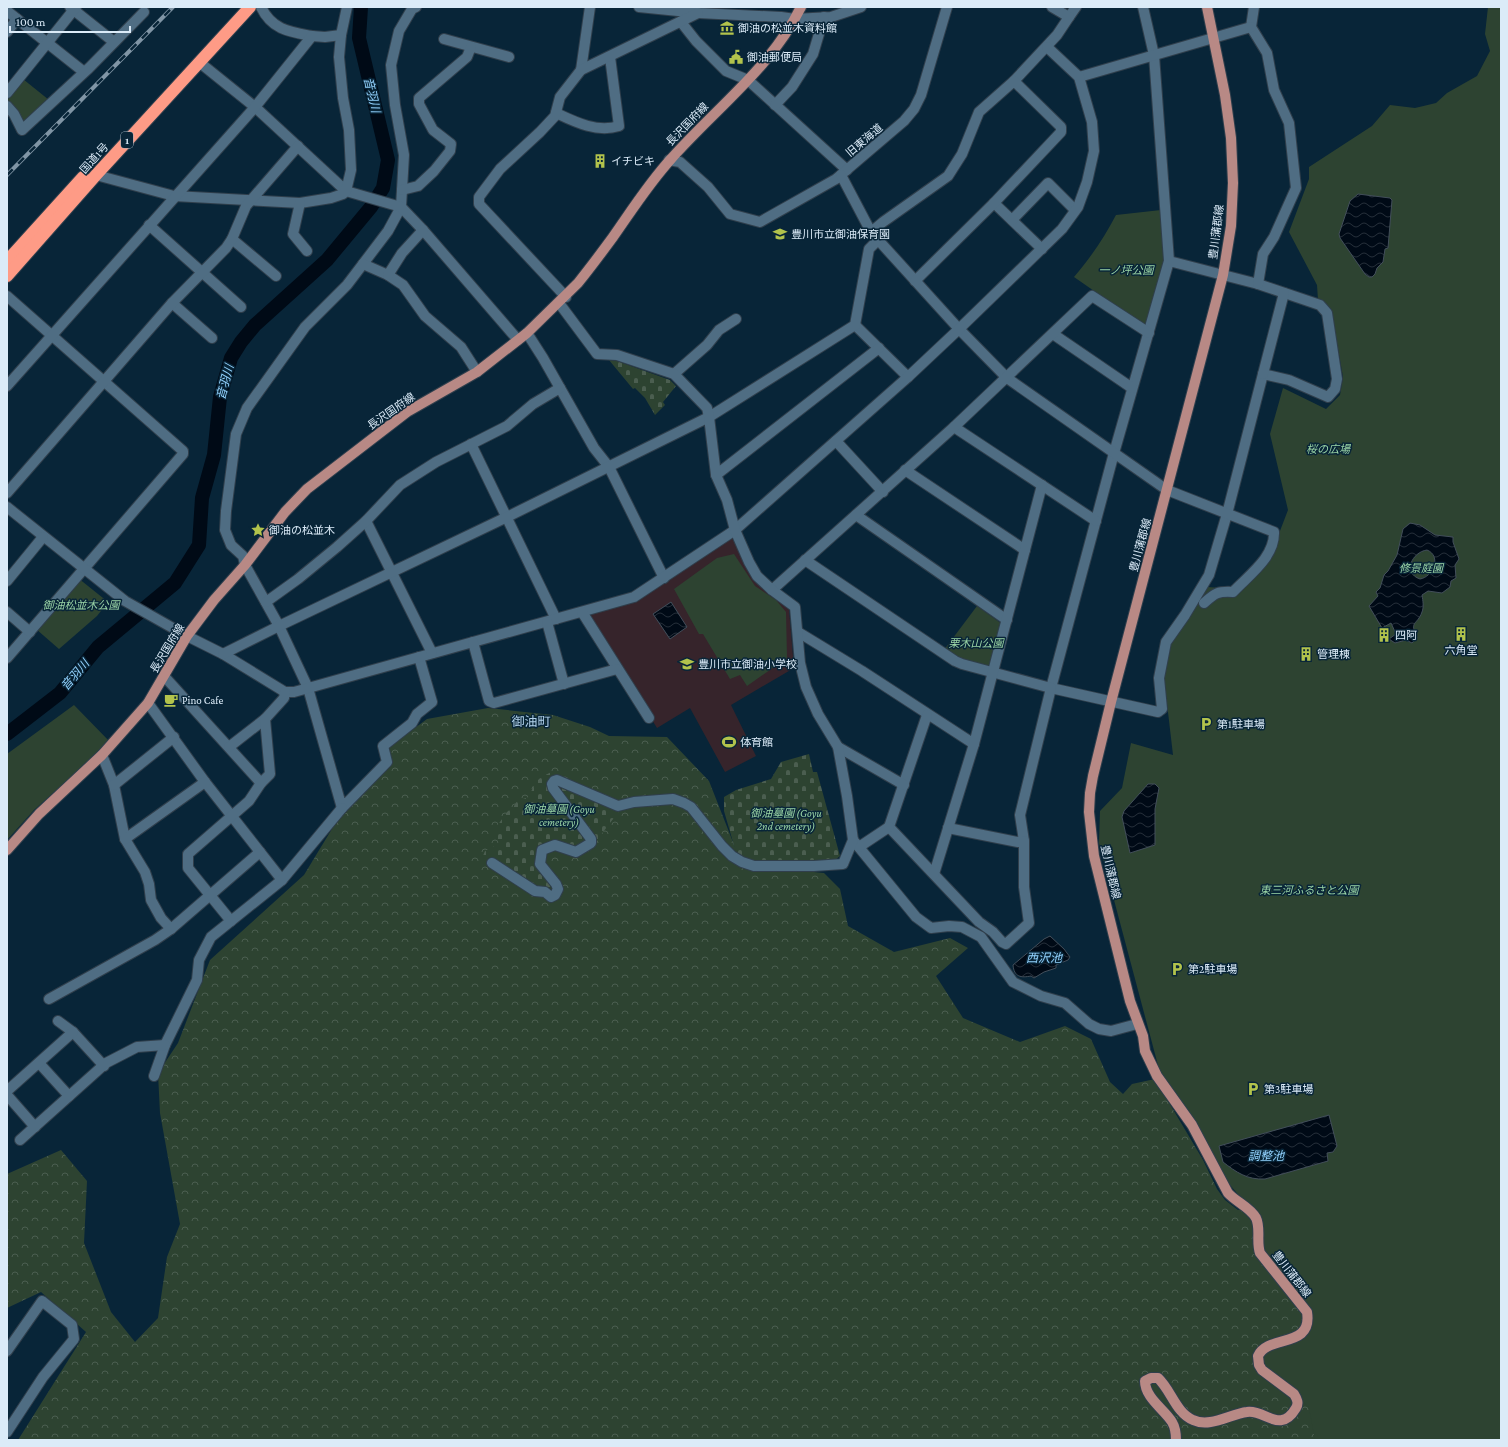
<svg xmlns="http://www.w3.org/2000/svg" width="1508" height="1447" viewBox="0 0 1508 1447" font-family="'Crimson Pro','Noto Sans JP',serif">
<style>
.education{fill:#36242b}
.forest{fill:url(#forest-crowns)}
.cemetery{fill:url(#cemetery-stones)}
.green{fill:#2d4331}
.water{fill:url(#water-waves);stroke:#424e5a;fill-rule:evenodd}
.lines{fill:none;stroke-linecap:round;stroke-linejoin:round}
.river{stroke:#000a16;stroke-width:14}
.minor-casing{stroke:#303f4c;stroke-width:12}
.major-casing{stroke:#303f4c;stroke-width:12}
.highway-casing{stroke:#303f4c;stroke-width:14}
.minor{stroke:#4f6d83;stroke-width:10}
.major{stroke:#b88985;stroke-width:10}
.highway{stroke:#fe9b86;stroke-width:12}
.rail-casing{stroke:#8095a5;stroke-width:4}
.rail{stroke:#082538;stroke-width:2.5;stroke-dasharray:8;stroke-linecap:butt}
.labels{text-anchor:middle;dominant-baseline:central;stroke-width:3;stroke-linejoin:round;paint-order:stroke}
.shield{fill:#082538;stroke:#9cb0be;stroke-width:1}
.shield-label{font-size:10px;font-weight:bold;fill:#dbebf8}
.poi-label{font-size:11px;fill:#dbebf8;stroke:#082538;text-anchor:start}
.street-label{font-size:11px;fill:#dbebf8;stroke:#082538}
.park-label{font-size:11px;font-style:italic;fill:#9bd5a6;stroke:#082538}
.water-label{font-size:12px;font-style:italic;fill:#93d2fe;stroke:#082538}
.quarter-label{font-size:13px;fill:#b2d2eb;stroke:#082538}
</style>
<defs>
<pattern id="forest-crowns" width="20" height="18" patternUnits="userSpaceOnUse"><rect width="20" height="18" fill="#2d4331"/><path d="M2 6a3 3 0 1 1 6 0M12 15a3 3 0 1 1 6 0" fill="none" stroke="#4b5e50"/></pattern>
<pattern id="cemetery-stones" width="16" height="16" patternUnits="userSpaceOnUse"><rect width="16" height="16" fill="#2d4331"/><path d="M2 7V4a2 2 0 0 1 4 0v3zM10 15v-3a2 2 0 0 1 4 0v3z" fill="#4b5e50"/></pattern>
<pattern id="water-waves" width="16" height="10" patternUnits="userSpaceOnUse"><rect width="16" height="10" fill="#000a16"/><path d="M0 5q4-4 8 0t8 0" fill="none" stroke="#252e39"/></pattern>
</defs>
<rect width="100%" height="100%" fill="#082538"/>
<!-- education -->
<path class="education" d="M733,537L762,583L789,609L794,668L731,705L756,756L725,772L690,708L657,728L587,615L639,599Z"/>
<!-- forest -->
<path class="forest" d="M488,708L553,715L590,727L609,736L667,737L709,781L742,865L824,873L840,889L848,926L894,952L950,938L968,948L936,976L963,1018L1020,1042L1065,1026L1091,1039L1110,1082L1123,1094L1132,1084L1155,1079L1203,1160L1217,1189L1225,1200L1238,1210L1268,1204L1501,797V1440H18L86,1332L41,1292L7,1308V1174L61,1150L87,1181L84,1243L111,1312L135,1342L158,1318L167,1257L180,1224L160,1113L158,1073L178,1043L210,960L304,875L341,814L392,764L388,748L427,719Z"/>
<!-- cemetery -->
<g class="cemetery">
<path d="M609,360L617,361L670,380L676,386L663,402L665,405L655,415L645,398L635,388L633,389Z"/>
<path d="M809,754L813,772H817L840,856L834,861L752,862L739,856L735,849L724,811V797L736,790L771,779L781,762Z"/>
<path d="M552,772L620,810L593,845L556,849L544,852L543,862L559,893H531L486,862L483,856L485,851L499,844L495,829L507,812L514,806L517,801L529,797C535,782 537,778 552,772Z"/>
</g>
<!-- green -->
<g class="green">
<path d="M1488,7H1501V1440H1315L1309,1408L1298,1395L1262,1366V1359L1265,1352L1301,1337L1309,1332L1311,1323L1262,1249L1259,1219L1230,1185L1188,1110L1164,1080L1159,1069L1102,855L1099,843L1100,811L1122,788L1131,743L1173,755L1164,678L1170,642L1207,587L1237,589L1270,557L1288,510L1270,434L1283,388L1326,409L1340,395L1343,377L1331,309L1318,300L1317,285L1289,232L1309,179V167L1372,126L1390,105L1415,108L1436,103L1447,93L1477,76L1490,51L1485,34Z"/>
<path d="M23,79L49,100L22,126L7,104V100Z"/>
<path d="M1161,210L1164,263L1146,327L1074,277C1091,257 1104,238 1116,215Z"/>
<path d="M734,554L755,586L776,600L786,612L787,658L747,686L740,675L730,679L703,634H699L674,589L717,558Z"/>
<path d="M78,578L108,602L97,616L59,649L36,629Z"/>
<path d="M977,606L1002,624L991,667L956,659L944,650Z"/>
<path d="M74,705L110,742L34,810L7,840V754Z"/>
</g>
<!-- water -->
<g class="water">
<path d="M1358,194L1390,198L1392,200L1388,248L1385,249L1383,262L1377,268L1375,274L1372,277H1369L1365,274L1340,238L1339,234L1350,201Z"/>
<path d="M1410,523L1420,525L1435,535L1453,537V542L1459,559L1455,565L1456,578L1451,581L1450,587L1442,593L1428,591L1422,595C1423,601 1424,607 1422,612C1417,626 1409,620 1417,638L1412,643L1406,640L1395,643L1389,639L1396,634L1391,623L1382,628L1369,606L1378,596L1376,592L1380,588L1384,575L1388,571L1397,555L1403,529ZM1427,550C1442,556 1433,577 1420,579C1402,573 1412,552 1427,550Z"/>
<path d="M671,602L687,627L670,639L653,614Z"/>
<path d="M1148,784H1155L1159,788L1155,809V845L1130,853L1122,817L1124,811Z"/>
<path d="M1050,936L1064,949L1070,957L1068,960L1056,965V968L1044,972L1034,978L1031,976C1021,978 1014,977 1013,965L1044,939Z"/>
<path d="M1329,1115L1337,1146L1333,1152L1327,1153L1328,1161L1265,1179C1247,1180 1236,1172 1223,1162L1219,1146Z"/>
</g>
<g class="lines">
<!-- river -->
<path class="river" d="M7,734L60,693L98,647L175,583L199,545L202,498L214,455L220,397L231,358L241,342L255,325L327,260L371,207L383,188L388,160L359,38L361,7"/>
<defs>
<g id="minor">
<path d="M70,7L114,42"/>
<path d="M261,7C272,30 290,32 312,36"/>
<path d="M416,7L412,9L399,31L391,65L395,105L404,155L401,207L388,231L347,285L305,327L247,408L236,434L226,511L225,530L231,545L243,556L245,565L279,626L308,688L342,808L387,762L383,746L412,723L417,714L432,702L419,657"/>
<path d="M639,7L698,13L781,17L795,19L831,17L861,7"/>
<path d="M1143,7L1154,55L1169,261L1114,453L1051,688L1158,712L1162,709L1159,678L1166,642L1185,615L1209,575L1227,514L1263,374L1289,380L1328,397L1335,389L1337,379L1327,313L1320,305L1258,284L1169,261"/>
<path d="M1254,7L1251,27L1267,53L1274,90L1289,123L1296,188L1274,237L1263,254L1258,284"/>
<path d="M7,11L84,72"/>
<path d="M1069,17L1076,7"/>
<path d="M681,22L696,41L726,71L748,80L847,170"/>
<path d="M7,32L17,19"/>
<path d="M444,39L509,57"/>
<path d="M199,62L255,107L346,191L401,207L423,230L518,340"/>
<path d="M581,70L590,7"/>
<path d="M1079,77L1251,27"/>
<path d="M1014,81L1057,35L1069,17L1052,7"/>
<path d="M7,93L76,7"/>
<path d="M775,105L792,87L813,54L824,17"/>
<path d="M7,106L14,114L22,130L89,68L144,12"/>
<path d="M556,113C575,122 597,133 619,126L610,57"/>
<path d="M669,160L680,162L708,187L730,214L760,222L836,179L904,121L914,109L921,95L947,7"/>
<path d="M96,175L174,196L300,203L331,198L343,194L346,191L351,170L349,130L343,98L339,57L341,35L347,7"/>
<path d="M841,175L871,232L959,329L1007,378L1167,490L1274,532C1275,557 1249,575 1233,592C1218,591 1215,593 1204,603"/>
<path d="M402,190L418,186L434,171L450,151L451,144L433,130L419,104V98L467,57L471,47"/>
<path d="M300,203L293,234L307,251"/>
<path d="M994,203L1042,249"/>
<path d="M1012,220L1048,183L1075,210"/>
<path d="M149,225L241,307"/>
<path d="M871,232L883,222L948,176L962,154L979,112L1014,81L1061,127V132L994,203L915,281"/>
<path d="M232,239L276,276"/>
<path d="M363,264L388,275L403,285L425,316L461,347L477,372"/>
<path d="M388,275L402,253L423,230"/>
<path d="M7,296L183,451V454L7,658"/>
<path d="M566,297L479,204V197L500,169L540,132L555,116L560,97L581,70L698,13"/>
<path d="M172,303L212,338"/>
<path d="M855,325L908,377"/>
<path d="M527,333L543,358L594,448L609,467L664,578"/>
<path d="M1053,334L1132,388"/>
<path d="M674,374L707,345L719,330L736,319"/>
<path d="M1263,374L1284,293"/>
<path d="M7,386L255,107L312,36L325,37L341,35"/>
<path d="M954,427L1096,521"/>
<path d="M836,441L883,492"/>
<path d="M471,444L556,619"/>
<path d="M905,470L1025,550"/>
<path d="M716,475L879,348"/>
<path d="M7,493L172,303L226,248L232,239L246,206L298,146"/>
<path d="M7,507L125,601L187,636L223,654L285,692H294L634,597L735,530L908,377L959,329L1062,229L1078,207L1087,182L1094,151L1092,122L1079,77L1047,47"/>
<path d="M856,515L1007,620"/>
<path d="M366,521L432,653"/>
<path d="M805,560L955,661L962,664L1051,688L1020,815L1024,841L1018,842L948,828"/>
<path d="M7,581L43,537"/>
<path d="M772,590L954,427L1092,296L1149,333"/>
<path d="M266,602L298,579L337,547L366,521L400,485L436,462L507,426L533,404L560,388"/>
<path d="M7,612L30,632"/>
<path d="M582,612L649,718"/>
<path d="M547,622L564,684"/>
<path d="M798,632L862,671L974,744"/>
<path d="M473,642L489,701L494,703L617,669"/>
<path d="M223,654L279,626L507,517L709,417L855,325L869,249L878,240"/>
<path d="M164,676L261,783"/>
<path d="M148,703L205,782L282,880"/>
<path d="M927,715L889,827L979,922L993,932L1002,942L1006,944L1029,923L1024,887V841"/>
<path d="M229,747L265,719"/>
<path d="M838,747L904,785"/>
<path d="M102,755L114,785L125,839L145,872L149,884L151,900L161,918L171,929"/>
<path d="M114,785L174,737"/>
<path d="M125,839L205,782"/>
<path d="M853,840L916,917L931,928L949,926L962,927L981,937L1013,982L1041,996L1065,1003L1089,1024L1099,1029L1111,1031L1137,1024"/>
<path d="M859,847L889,827"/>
<path d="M492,863L535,891L545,892L551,897L555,895L558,889L556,884L540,864L542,850L555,845L576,852L591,843V839L553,788L552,784L554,781L557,780L618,806L634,802L673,799L684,803L691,807L722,846L732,856L742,862L754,866H814L843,864L853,840L847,796L838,747L818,714L806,687L800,663L795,607L772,590L757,576L749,562L735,530L727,500L716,475L709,417L707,408L674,374L617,355L597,354L559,303"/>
<path d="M934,874L974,744L1042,485"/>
<path d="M231,921L188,868V854L249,801L261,783L270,774L265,719L284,698L285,692"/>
<path d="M49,999L155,940L171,929L260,852"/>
<path d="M58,1021L73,1032L104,1066"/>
<path d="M39,1063L69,1096"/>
<path d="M154,1076L165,1045L197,980L199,960L211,937L282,880L342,808"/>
<path d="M7,1091L73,1032"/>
<path d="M7,1095L35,1127"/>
<path d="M20,1140L106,1063L137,1047L165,1045"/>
<path d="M7,1351L42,1301L72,1325L74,1339L43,1377L7,1432"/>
</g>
<g id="major">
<path d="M7,850L39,814L102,755L148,703L187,636L214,600L245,565L285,512L307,489L407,412L477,372L527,333L578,283C590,268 602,252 613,237C632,210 649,183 671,159C715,109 771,68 801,7"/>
<path d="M1176,1440C1176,1434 1175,1427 1172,1422C1164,1409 1145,1398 1145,1381L1151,1378H1158C1171,1390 1176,1413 1193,1420C1210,1428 1230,1414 1247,1412C1265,1409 1280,1435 1296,1408C1299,1403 1297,1399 1294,1394L1262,1370L1259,1365L1258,1356C1268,1334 1313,1349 1307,1312L1260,1253C1256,1242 1261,1228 1256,1218C1250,1207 1236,1202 1228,1193L1192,1125L1157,1076L1145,1051L1143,1036L1130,1001L1094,856L1089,812L1090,793L1093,776L1111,702L1223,275L1231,226L1233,183L1231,138L1225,95L1207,7"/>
</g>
<g id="highway">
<path d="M7,261L83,177"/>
<path d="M7,276L96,175L250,7"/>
</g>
</defs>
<!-- minor casing -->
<use href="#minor" class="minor-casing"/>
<!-- major casing -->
<use href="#major" class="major-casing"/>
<!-- highway casing -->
<use href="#highway" class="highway-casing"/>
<!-- minor -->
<use href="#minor" class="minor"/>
<!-- major -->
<use href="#major" class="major"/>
<!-- highway -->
<use href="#highway" class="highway"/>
<defs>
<path id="rail" d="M7,175L173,7"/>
</defs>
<!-- rail casing -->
<use href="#rail" class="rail-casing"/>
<!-- rail -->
<use href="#rail" class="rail"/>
</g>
<!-- icons -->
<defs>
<symbol id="museum-bare" viewBox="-9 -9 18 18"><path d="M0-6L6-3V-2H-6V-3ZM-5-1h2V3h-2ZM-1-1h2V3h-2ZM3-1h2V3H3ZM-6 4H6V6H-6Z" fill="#b2c34c" stroke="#082538" stroke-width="2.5" paint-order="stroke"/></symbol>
<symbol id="civic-bare" viewBox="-9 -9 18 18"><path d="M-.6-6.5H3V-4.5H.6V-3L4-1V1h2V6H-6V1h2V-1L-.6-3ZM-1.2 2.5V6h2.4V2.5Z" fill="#b2c34c" stroke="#082538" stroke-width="2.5" paint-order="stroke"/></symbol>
<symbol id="building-bare" viewBox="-9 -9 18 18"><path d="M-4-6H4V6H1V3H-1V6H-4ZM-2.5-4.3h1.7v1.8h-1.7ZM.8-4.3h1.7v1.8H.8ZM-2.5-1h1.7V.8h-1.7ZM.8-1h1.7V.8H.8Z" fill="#b2c34c" stroke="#082538" stroke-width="2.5" paint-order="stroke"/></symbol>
<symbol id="school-bare" viewBox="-9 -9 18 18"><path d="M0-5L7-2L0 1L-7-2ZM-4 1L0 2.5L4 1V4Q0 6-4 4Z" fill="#b2c34c" stroke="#082538" stroke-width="2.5" paint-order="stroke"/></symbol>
<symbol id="sight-bare" viewBox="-9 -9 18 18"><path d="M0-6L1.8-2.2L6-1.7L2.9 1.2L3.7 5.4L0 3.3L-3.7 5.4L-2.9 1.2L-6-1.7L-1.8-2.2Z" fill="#b2c34c" stroke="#082538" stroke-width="2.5" paint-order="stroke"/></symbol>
<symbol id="cafe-bare" viewBox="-9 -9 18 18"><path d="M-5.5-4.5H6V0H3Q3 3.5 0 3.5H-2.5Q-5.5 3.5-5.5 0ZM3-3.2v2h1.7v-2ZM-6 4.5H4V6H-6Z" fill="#b2c34c" stroke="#082538" stroke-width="2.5" paint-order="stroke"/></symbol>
<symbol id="parking-bare" viewBox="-9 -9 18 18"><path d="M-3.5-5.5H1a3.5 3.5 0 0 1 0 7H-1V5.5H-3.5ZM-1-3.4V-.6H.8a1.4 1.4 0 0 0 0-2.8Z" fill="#b2c34c" stroke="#082538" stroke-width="2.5" paint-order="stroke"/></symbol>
<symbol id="stadium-bare" viewBox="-9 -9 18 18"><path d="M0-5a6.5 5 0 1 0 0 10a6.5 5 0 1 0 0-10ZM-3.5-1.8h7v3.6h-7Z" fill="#b2c34c" stroke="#082538" stroke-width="2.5" paint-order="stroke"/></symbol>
</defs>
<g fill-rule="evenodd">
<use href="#museum-bare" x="717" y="18" width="20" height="20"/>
<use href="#civic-bare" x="726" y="47" width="20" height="20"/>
<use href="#building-bare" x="590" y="151" width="20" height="20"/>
<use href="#school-bare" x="770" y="224" width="20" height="20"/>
<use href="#sight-bare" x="248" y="520" width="20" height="20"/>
<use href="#building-bare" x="1451" y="624" width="20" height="20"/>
<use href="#building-bare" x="1374" y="625" width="20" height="20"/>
<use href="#building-bare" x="1296" y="644" width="20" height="20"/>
<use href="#school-bare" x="677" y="654" width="20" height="20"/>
<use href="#cafe-bare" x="161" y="690" width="20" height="20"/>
<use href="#parking-bare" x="1196" y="714" width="20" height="20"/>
<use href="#stadium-bare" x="719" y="732" width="20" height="20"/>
<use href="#parking-bare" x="1167" y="959" width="20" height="20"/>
<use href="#parking-bare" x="1243" y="1079" width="20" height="20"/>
</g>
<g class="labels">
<!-- shield labels -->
<rect class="shield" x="121" y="132" width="12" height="16" rx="3"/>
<g class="shield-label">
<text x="127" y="140">1</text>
</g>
<!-- poi labels -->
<g class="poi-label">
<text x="738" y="28">御油の松並木資料館</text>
<text x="747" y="57">御油郵便局</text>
<text x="611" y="161">イチビキ</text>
<text x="791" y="234">豊川市立御油保育園</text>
<text x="269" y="530">御油の松並木</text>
<text x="1395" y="635">四阿</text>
<text x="1461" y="650" text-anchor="middle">六角堂</text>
<text x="1317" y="654">管理棟</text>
<text x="698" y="664">豊川市立御油小学校</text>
<text x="182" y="700">Pino Cafe</text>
<text x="1217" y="724">第1駐車場</text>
<text x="740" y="742">体育館</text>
<text x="1188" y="969">第2駐車場</text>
<text x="1264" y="1089">第3駐車場</text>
</g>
<!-- street labels -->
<g class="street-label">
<text transform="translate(687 124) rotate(-46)">長沢国府線</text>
<text transform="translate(864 140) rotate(-40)">旧東海道</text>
<text transform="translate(94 158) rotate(-48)">国道1号</text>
<text transform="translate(1216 232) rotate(-83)">豊川蒲郡線</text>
<text transform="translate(391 411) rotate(-35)">長沢国府線</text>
<text transform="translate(1140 545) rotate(-75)">豊川蒲郡線</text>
<text transform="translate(167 648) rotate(-59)">長沢国府線</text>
<text transform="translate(1111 872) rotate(77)">豊川蒲郡線</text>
<text transform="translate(1292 1274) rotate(52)">豊川蒲郡線</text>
</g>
<!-- park labels -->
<g class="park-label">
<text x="1126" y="270">一ノ坪公園</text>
<text x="1328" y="449">桜の広場</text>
<text x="1421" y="568">修景庭園</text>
<text x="81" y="605">御油松並木公園</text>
<text x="976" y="643">栗木山公園</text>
<text x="559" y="809">御油墓園 (Goyu<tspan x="559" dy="13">cemetery)</tspan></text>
<text x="786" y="813">御油墓園 (Goyu<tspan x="786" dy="13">2nd cemetery)</tspan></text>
<text x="1309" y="890">東三河ふるさと公園</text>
</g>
<!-- water labels -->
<g class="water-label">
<text transform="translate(372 95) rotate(77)">音羽川</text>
<text transform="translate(225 382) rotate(-75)">音羽川</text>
<text transform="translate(75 675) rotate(-50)">音羽川</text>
<text x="1044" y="958">西沢池</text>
<text x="1266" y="1156">調整池</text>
</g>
<!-- quarter labels -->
<g class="quarter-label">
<text x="531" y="721">御油町</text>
</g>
</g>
<!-- border -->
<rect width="1508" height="1447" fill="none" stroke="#dbebf8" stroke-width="16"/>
<!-- scale -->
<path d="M10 26v6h120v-6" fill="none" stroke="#dbebf8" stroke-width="2"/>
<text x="16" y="26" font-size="12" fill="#dbebf8" stroke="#082538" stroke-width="3" paint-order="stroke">100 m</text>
</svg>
